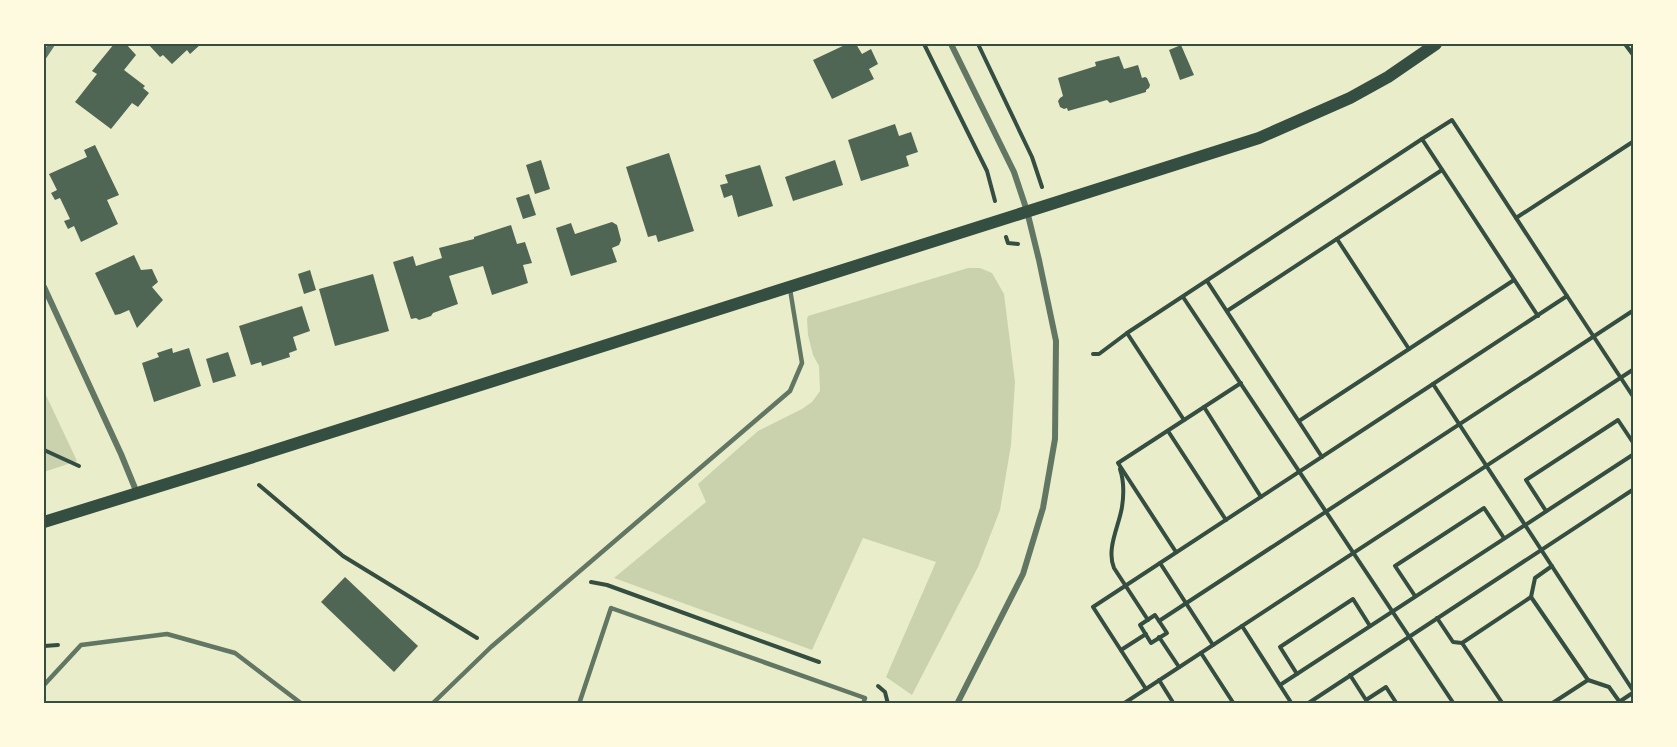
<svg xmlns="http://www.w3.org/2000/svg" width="1677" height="747" viewBox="0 0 1677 747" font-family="'DejaVu Sans',sans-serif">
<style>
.green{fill:#cad2ad}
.building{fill:#4f6655}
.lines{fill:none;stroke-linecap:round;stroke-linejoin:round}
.path{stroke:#344e41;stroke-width:4}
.service{stroke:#617663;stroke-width:4.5}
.minor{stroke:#617663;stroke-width:6}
.secondary{stroke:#344e41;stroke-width:12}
.neatline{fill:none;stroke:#344e41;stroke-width:2}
</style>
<rect width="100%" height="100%" fill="#e9edc9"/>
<!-- green -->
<g class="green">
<path d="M968,268H980L992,273L1004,294L1015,382L1011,445L1000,510L978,567L912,695L886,677L936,562L863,538L812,650L614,578L706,502L698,484L758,431L802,409L812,402L820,391L819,366L813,355L808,335L807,319L808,316Z"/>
<path d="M44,391L77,461L44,472Z"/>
</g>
<!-- building -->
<g class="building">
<path d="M114,44H126L136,55L124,70L145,86L143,88L149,93L138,107L132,103L111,129L75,102L97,74L92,71Z"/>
<path d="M151,44H201L190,54L187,50L172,64L163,55L160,57L149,45Z"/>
<path d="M847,44H856L862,54L871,49L878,64L869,69L874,79L832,99L813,60Z"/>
<path d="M1181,45L1194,75L1180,80L1169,50Z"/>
<path d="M1119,56L1124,69L1138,65L1142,78L1145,77L1147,78L1150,85L1149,88L1146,90V92L1110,103L1107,100L1068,111L1067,108L1064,109L1060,107L1058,101L1060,98L1063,96L1058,78L1096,66L1095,62Z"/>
<path d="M895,124L899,136L911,132L918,152L906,156L909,166L861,181L848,140Z"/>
<path d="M95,145L119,195L107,200L118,224L81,242L74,226L68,229L64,221L70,219L60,198L55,200L51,193L57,190L49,174L87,157L84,150Z"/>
<path d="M669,153L694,231L658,242L656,235L648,237L626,167Z"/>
<path d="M541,160L550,189L535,194L526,165Z"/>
<path d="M835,160L843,185L793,201L785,177Z"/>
<path d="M760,165L773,206L738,217L732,195L724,198L720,185L728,183L725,175Z"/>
<path d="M529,194L536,215L523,219L516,198Z"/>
<path d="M612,222L617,225L621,240L619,245L612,248L617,262L571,276L556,228L571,223L575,234Z"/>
<path d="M511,225L517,244L525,242L532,263L523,265L528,283L492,295L483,266L449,276L458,304L433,313L431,316L419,320L416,318L411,319L393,262L413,256L416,266L442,258L439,248L474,239V237Z"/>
<path d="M134,255L141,270L152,269L158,282L152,287L163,300L137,328L129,310L120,314L115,315L95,273Z"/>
<path d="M310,270L316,290L304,294L298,274Z"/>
<path d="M373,274L389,331L335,346L319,289Z"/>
<path d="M302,306L310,331L293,337L297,350L289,353L290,357L262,366L261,362L251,365L239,326Z"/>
<path d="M172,348L173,353L189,348L201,386L154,402L142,363L159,357L157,353Z"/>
<path d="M228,352L236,376L213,383L206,359Z"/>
<path d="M345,577L418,646L394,672L321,602Z"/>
</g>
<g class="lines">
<!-- path -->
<g class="path">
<path d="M924,44L987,171L995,201"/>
<path d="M978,44L1032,157L1042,187"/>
<path d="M1625,44L1634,56"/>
<path d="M1422,139L1452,120L1567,296"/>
<path d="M1516,218L1634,141"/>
<path d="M1006,237L1008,243L1018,244"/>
<path d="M1337,239L1409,349L1514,280"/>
<path d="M1207,281L1322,457"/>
<path d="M1183,297L1454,704"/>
<path d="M1227,311L1442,170"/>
<path d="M1093,354H1099L1127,333"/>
<path d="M1634,398L1567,296L1433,384L1634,692"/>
<path d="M1204,407L1261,497"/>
<path d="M1184,420L1127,333L1422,139L1538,316"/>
<path d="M1299,421L1409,349"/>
<path d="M1168,431L1226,520"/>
<path d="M44,450L79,466"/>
<path d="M1120,469C1124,481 1124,494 1122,507C1119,526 1106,549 1114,568L1148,620"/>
<path d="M259,485L343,556L477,638"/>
<path d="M1546,511L1526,480L1618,420L1634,444"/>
<path d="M1176,552L1118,463L1241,383"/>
<path d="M1160,563L1213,645"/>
<path d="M591,582L607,585L819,662"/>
<path d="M1415,596L1395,566L1484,508L1504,538"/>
<path d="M1531,597L1588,680"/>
<path d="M1155,615L1167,633L1151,643L1140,625Z"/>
<path d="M1437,618L1453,642L1462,643L1531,597L1535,578L1552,566"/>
<path d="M1159,621L1634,310"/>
<path d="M1242,626L1292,704"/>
<path d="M1159,637L1179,667"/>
<path d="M1462,643L1503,704"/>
<path d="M44,646L58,645"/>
<path d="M1121,650L1146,634"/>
<path d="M1201,653L1234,704"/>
<path d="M1297,674L1280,647L1353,599L1370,626"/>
<path d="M1350,675L1366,700L1386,687L1397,704"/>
<path d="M1159,680L1174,704"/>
<path d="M1280,685L1634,454"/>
<path d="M878,686L885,692L888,704"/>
<path d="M1146,689L1093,607L1433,384"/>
<path d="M1123,704L1634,369"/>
<path d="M1307,704L1634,489"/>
<path d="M1551,704L1588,680L1609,687L1619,701"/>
<path d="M1616,704L1634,692"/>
</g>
<!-- service -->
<g class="service">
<path d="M44,685L81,645L167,634L235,653L302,704"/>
<path d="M432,704L491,647L790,391L802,363L790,289"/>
<path d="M579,704L611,608L865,698L863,704"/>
</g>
<!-- minor -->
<g class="minor">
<path d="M951,44L1014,172L1027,211L1039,260L1056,341L1055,439L1043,508L1023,574L957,704"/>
<path d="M44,56L52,44"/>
<path d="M44,287L121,454L137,493"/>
</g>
<!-- secondary -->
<path class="secondary" d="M44,522L244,460L1259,138L1350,98L1388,77L1436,44"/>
</g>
<!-- border -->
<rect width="1677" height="747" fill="none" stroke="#fefae0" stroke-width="90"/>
<rect x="45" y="45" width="1587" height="657" class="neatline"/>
</svg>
